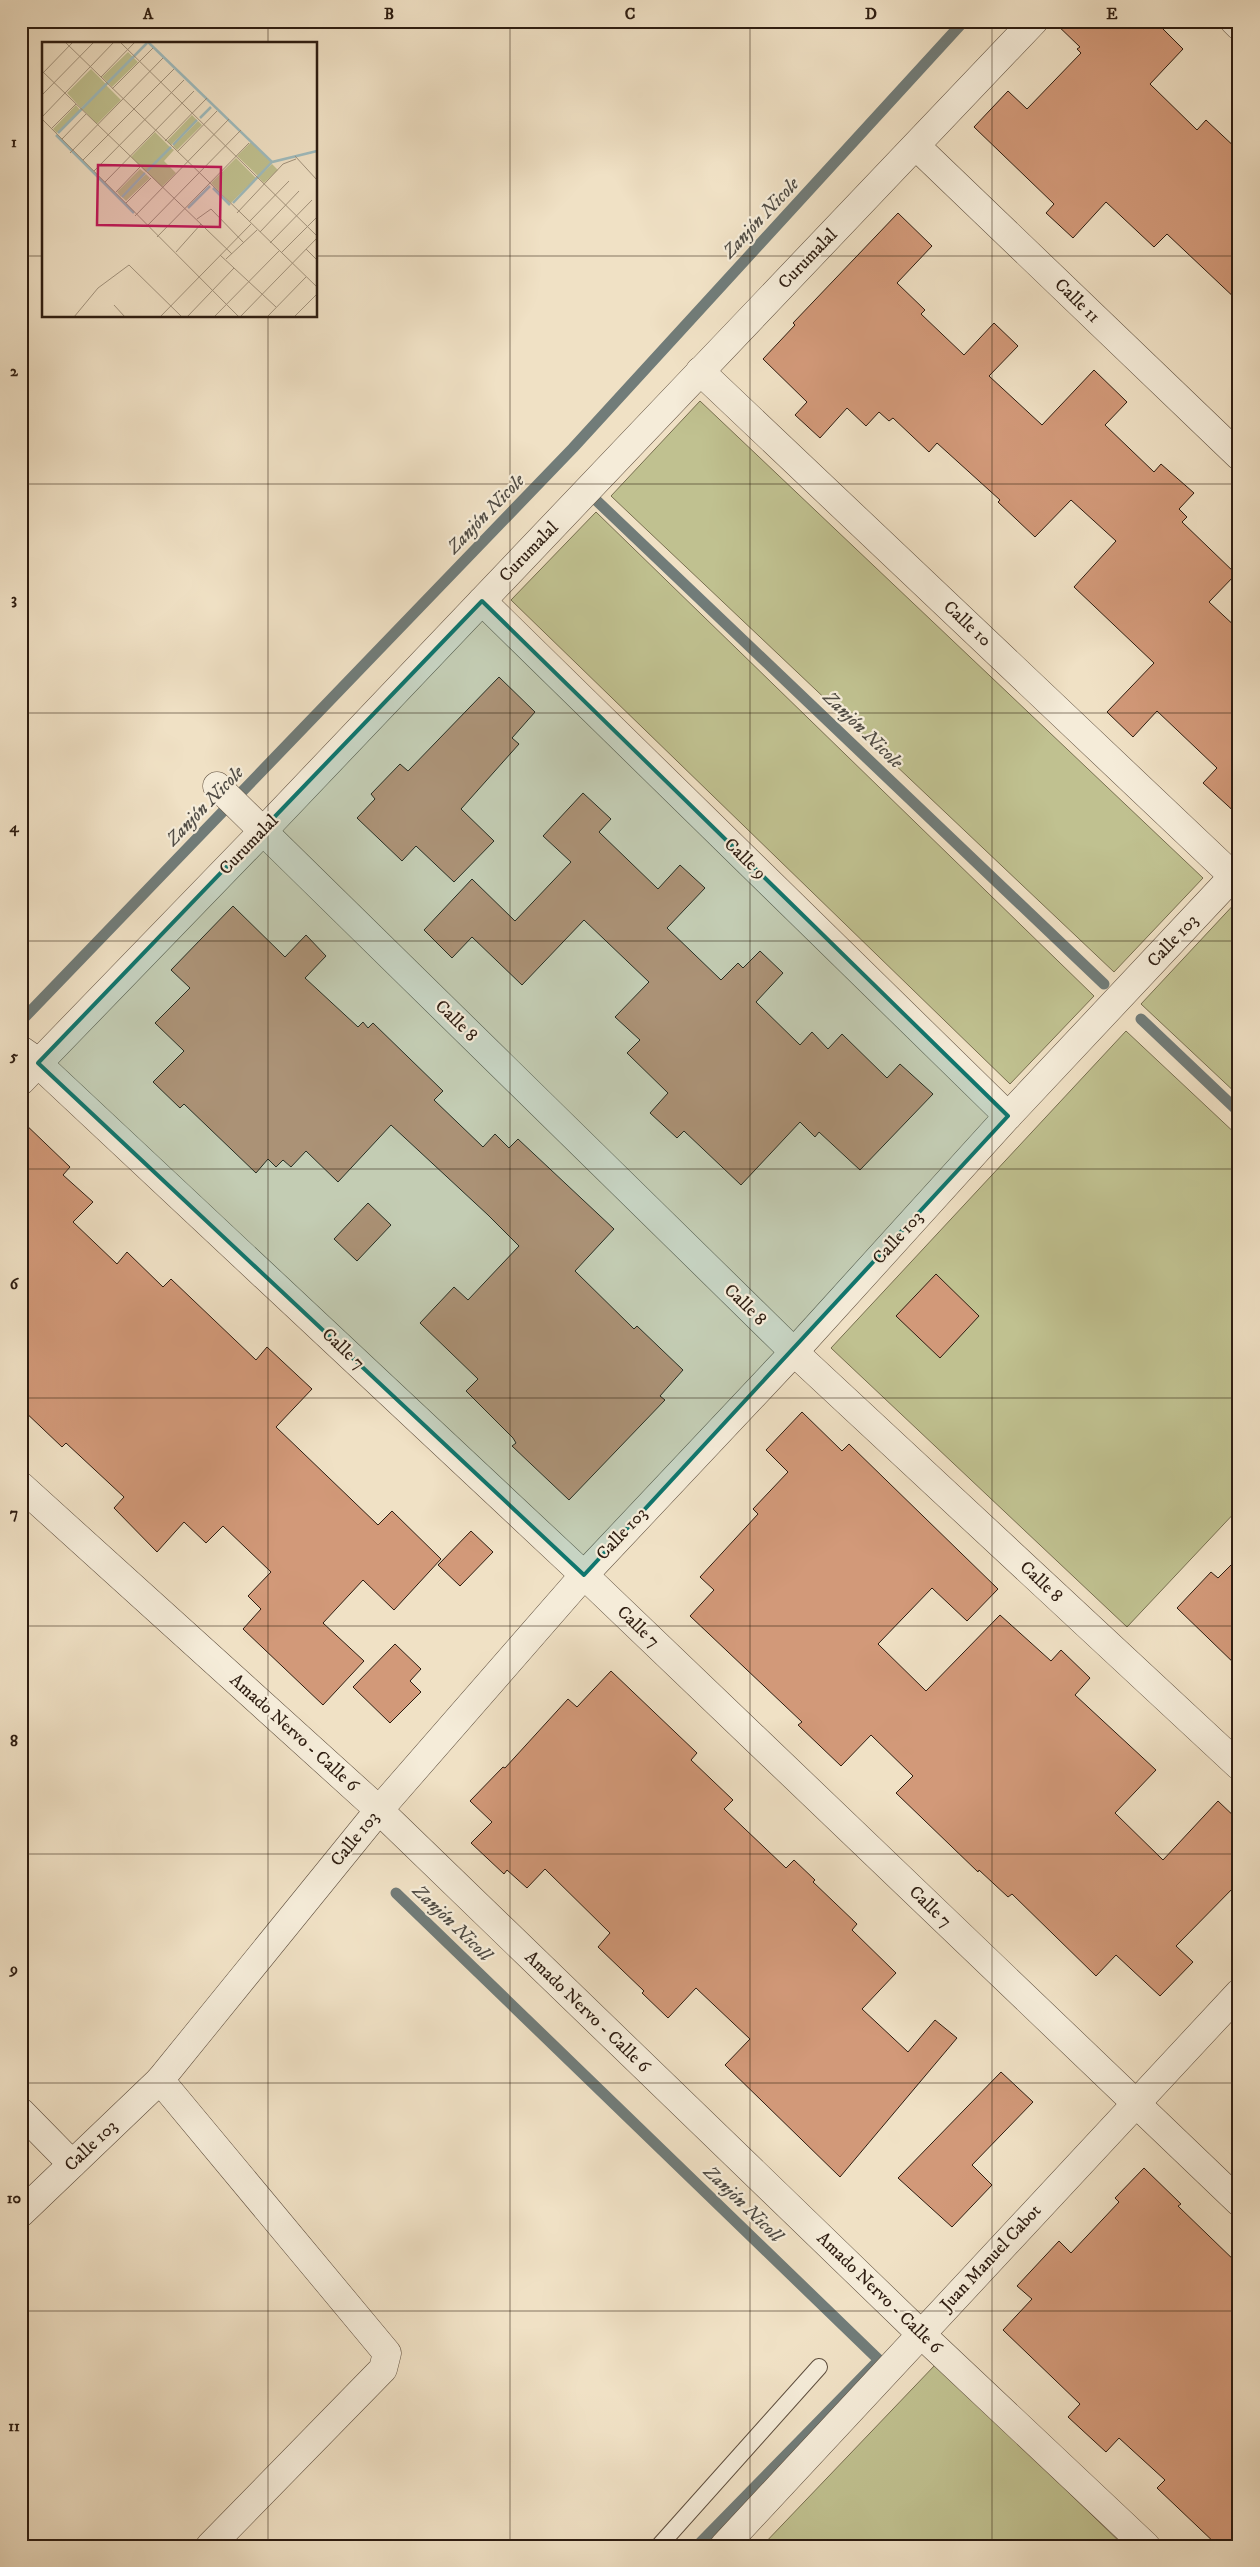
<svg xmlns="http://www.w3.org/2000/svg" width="1260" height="2567" viewBox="0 0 1260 2567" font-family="'IM FELL DW Pica',serif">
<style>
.green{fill:#c0c190;stroke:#776f50}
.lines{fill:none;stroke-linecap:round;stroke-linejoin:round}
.stream{stroke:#717c79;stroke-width:11}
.building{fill:#d29979;stroke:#2e1d11}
.service-casing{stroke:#5e4e3e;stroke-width:18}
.minor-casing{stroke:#5e4e3e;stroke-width:29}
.service{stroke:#f5ecd9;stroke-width:16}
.minor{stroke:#f5ecd9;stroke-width:28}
.marked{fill:#0f766e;fill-opacity:0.2;stroke:#0f766e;stroke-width:4;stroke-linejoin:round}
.grid{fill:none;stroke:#2e1d11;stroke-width:1;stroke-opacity:0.55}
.labels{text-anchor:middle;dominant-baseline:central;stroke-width:4.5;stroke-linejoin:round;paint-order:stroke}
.street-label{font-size:18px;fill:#2e1d11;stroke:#f5ecd9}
.water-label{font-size:19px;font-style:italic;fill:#504c45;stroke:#f5ecd9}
.inset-river{fill:none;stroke:#9ebbbe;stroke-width:2.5}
.inset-road{fill:none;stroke:#a2937d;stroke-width:1}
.view{fill:#c2185b;fill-opacity:0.15;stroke:#c2185b;stroke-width:2.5}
.inset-edge{fill:none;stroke:#2e1d11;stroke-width:2.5}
.neatline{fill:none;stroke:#2e1d11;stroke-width:2}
.grid-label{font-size:16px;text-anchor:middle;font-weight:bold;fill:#2e1d11}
</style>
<rect width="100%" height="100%" fill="#f0e1c5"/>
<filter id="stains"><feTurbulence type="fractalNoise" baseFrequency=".004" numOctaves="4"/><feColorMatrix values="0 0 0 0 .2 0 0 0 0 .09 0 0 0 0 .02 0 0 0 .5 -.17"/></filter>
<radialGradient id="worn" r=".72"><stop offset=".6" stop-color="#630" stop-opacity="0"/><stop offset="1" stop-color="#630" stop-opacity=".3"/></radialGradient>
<!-- green -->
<g class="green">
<path d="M700,401L1203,878L1114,972L611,496Z"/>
<path d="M596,512L1094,996L1010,1084L511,600Z"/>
<path d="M1239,899V1096L1141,1004Z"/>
<path d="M1126,1031L1239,1137V1508L1127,1627L831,1348Z"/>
<path d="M936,2364L1124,2546H762Z"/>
</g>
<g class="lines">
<!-- stream -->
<g class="stream">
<path d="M597,501L1104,984"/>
<path d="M1141,1019L1239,1112"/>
<path d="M21,1021L573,448L964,21"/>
<path d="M396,1893L879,2360L697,2546"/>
</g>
</g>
<!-- building -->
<g class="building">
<path d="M1053,21H1155L1183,49L1150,84L1197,130L1206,120L1239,151V302L1167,234L1154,247L1106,202L1073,238L1046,213L1054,204L974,127L1008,91L1027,109L1081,53L1077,49L1080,47Z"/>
<path d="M898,213L932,246L897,283L925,310L921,314L964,355L994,323L1018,346L989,376L1042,425L1094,370L1127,402L1105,425L1154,472L1161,464L1194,493L1179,509L1187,517L1182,522L1236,574L1209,602L1239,630V816L1203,783L1217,768L1157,711L1133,737L1107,712L1154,663L1074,587L1116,541L1071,500L1035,537L998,502L1000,500L937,443L929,452L893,418L889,421L879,412L866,426L847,408L820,438L795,415L807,402L763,359L795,325L793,323Z"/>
<path d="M499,677L535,712L512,738L519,744L461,809L494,841L454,882L416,846L402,861L357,818L375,799L371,794L400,764L408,771Z"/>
<path d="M583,793L611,819L599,832L658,889L680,865L705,888L667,928L721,980L738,963L743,968L760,951L783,973L756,1002L800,1045L812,1032L828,1049L842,1034L887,1078L900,1064L933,1094L860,1170L819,1132L815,1137L800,1122L741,1185L684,1131L677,1138L650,1113L668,1093L627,1053L640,1040L615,1017L649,982L584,920L522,985L472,937L452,958L424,930L472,879L515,921L571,862L543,836Z"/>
<path d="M233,906L285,957L306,935L326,956L305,978L358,1027L363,1022L368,1028L373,1023L443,1091L434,1100L483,1147L495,1134L509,1148L518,1139L614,1229L575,1271L634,1329L637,1326L683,1370L660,1396L665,1400L569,1500L512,1446L516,1443L513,1438L466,1391L478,1379L420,1323L454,1287L468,1300L519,1246L488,1215L391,1125L338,1182L306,1151L291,1167L283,1160L276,1167L268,1159L256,1173L184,1104L180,1108L153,1082L184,1051L155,1023L190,988L171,970Z"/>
<path d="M21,1120L70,1167L63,1175L93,1202L73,1222L117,1264L127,1252L163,1287L171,1279L256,1360L267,1347L312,1389L276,1427L378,1525L392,1511L441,1559L394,1610L363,1580L323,1623L364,1661L323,1705L243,1629L261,1609L248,1596L271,1572L223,1526L206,1543L184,1522L157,1552L114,1508L124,1497L66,1443L62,1447L21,1408Z"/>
<path d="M368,1203L391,1225L357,1261L334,1239Z"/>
<path d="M936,1274L979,1316L940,1358L896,1316Z"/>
<path d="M802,1412L842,1451L849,1444L998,1589L967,1621L932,1588L878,1644L926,1691L1000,1615L1051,1661L1061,1650L1090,1678L1075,1695L1156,1770L1115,1813L1163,1860L1218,1801L1239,1821V1882L1176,1946L1193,1962L1160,1996L1116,1955L1096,1976L1012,1894L1008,1897L979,1870L978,1872L896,1793L913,1776L871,1735L841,1766L798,1725L802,1722L690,1616L714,1590L700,1577L758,1514L753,1509L788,1472L766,1450Z"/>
<path d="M471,1531L493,1552L460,1586L438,1565Z"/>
<path d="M1239,1557V1668L1177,1608L1211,1572L1218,1578Z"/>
<path d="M395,1644L421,1669L410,1681L421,1692L390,1723L353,1687Z"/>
<path d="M611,1671L697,1753L691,1760L733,1800L724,1809L786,1868L794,1860L815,1880L813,1882L857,1924L852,1930L896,1973L862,2009L908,2052L935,2020L957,2038L840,2177L725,2065L750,2039L696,1988L668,2018L642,1993L644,1991L598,1947L610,1933L545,1869L527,1888L507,1870L504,1874L471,1843L492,1822L470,1801L503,1767L505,1768L568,1699L577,1707Z"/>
<path d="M1001,2072L1033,2102L972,2165L992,2185L952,2227L898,2178Z"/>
<path d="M1144,2168L1181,2204L1178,2206L1239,2265V2546H1218L1157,2488L1165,2480L1119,2438L1106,2452L1068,2417L1080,2404L1003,2330L1032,2299L1017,2286L1059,2241L1071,2253L1119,2202L1115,2198Z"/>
</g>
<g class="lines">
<defs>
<path id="service" d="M659,2546L819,2367"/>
<g id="minor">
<path d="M1234,21L1239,26"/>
<path d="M916,146L1239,456"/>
<path d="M700,371L1233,876"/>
<path d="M482,601L1008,1116"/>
<path d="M217,786L794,1352L1239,1766"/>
<path d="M21,1050L31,1057L584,1575L1239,2202"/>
<path d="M21,1081L263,831L1034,21"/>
<path d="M21,1486L379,1810L922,2335L1146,2546"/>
<path d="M160,2080L387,2353L383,2369L210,2546"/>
<path d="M21,2112L72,2164"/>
<path d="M21,2213L160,2080L379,1810L584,1575L794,1352L1008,1116L1239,870"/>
<path d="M724,2546L1239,1993"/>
</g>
</defs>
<!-- service casing -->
<use href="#service" class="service-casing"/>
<!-- minor casing -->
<use href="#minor" class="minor-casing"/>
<!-- service -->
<use href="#service" class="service"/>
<!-- minor -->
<use href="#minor" class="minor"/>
</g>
<!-- marked area -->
<path class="marked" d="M482,601L1008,1116L584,1575L38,1063Z"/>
<!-- grid -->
<path class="grid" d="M268,21V44M510,21V2546M750,21V2546M992,21V2546M21,256H44M316,256H1239M268,316V2546M21,484H1239M21,713H1239M21,941H1239M21,1169H1239M21,1398H1239M21,1626H1239M21,1854H1239M21,2083H1239M21,2311H1239"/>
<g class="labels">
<!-- street labels -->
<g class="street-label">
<text transform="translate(808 259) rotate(-46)">Curumalal</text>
<text transform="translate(1077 301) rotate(44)">Calle 11</text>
<text transform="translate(529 552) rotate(-46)">Curumalal</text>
<text transform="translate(967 624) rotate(43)">Calle 10</text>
<text transform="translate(249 845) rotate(-46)">Curumalal</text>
<text transform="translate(745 859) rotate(44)">Calle 9</text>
<text transform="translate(1173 941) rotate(-47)">Calle 103</text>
<text transform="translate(456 1021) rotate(44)">Calle 8</text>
<text transform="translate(898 1238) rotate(-48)">Calle 103</text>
<text transform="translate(745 1305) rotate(44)">Calle 8</text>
<text transform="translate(343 1349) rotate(43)">Calle 7</text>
<text transform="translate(622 1534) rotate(-47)">Calle 103</text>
<text transform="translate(1041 1582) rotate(43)">Calle 8</text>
<text transform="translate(638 1627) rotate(44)">Calle 7</text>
<text transform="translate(294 1733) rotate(42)">Amado Nervo - Calle 6</text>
<text transform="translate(355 1839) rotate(-51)">Calle 103</text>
<text transform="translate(930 1907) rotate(44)">Calle 7</text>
<text transform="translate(587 2012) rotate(44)">Amado Nervo - Calle 6</text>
<text transform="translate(91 2146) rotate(-44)">Calle 103</text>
<text transform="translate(991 2258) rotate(-47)">Juan Manuel Cabot</text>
<text transform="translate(879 2293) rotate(44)">Amado Nervo - Calle 6</text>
</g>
<!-- water labels -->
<g class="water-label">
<text transform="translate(761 218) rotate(-47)">Zanjón Nicole</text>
<text transform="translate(486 514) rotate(-46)">Zanjón Nicole</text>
<text transform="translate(863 730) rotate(44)">Zanjón Nicole</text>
<text transform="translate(205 806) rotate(-46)">Zanjón Nicole</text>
<text transform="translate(452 1923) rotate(44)">Zanjón Nicoll</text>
<text transform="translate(743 2204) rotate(44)">Zanjón Nicoll</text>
</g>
</g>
<!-- overview -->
<g transform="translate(42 42)">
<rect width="275" height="275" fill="#f0e1c5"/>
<path d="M86,10L91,15L65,40L60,35ZM91,15L96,20L70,45L66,41ZM49,27L64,42L39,66L25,51ZM64,43L79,58L55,82L40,67ZM34,63L38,68L15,91L11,87ZM150,73L155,78L129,103L125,99ZM156,79L160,83L135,108L131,104ZM113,90L128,105L104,130L89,115ZM209,100L229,120L216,134L195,114ZM129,106L132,108L122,119L134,131L120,145L105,130ZM194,116L214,136L189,161L169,141ZM230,122L236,128L222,141L216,135ZM98,127L103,131L79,155L75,150ZM104,132L108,136L84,159L80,155Z" fill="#c0c190"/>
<path class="inset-river" d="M106,0L230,120L275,109M158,76L169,65M16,91L105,1M14,93L92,171M131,103L155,78M105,129L129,105M171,146L188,163M80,155L103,131M191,161L230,120M146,166L168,144"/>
<path class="inset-road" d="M23,0L275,245M78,0L275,194M0,29L190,212M0,32L31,0M59,35L93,0M70,47L111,6M0,53L52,0M0,75L72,0M0,77L197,275M9,87L34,62M20,97L44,72M123,99L165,56M135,110L175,69M28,111L121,16M253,114L275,138M41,118L132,27M52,129L142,38M63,140L152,49M74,150L98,125M84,161L109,136M195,171L241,122L254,117M93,174L187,77M155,177L169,167L202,201M207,180L247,139M104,185L199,88M218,190L257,149M115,195L207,101M228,201L270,158M264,207L275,218M134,210L159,182M239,211L275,175M178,213L234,265M184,217L215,188M72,263L83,275M32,275L56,246L87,223L140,275M118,275L209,182M145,275L192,226M172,275L237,209M198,275L275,196M225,275L264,235M252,275L275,252"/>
<path class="view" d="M56,123L179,125L178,185L55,183Z"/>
<rect width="275" height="275" class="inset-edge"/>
</g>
<!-- margin -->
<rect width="1260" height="2567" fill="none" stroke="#f0e1c5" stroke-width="55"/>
<rect x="28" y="28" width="1204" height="2512" class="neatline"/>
<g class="grid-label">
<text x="148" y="19">A</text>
<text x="389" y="19">B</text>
<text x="630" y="19">C</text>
<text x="871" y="19">D</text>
<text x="1112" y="19">E</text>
<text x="14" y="147">1</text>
<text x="14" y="376">2</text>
<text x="14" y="604">3</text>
<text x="14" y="832">4</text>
<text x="14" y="1061">5</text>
<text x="14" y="1289">6</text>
<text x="14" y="1518">7</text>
<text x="14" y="1746">8</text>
<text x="14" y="1974">9</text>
<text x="14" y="2203">10</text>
<text x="14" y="2431">11</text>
</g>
<rect width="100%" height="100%" filter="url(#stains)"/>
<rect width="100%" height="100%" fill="url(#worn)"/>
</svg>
